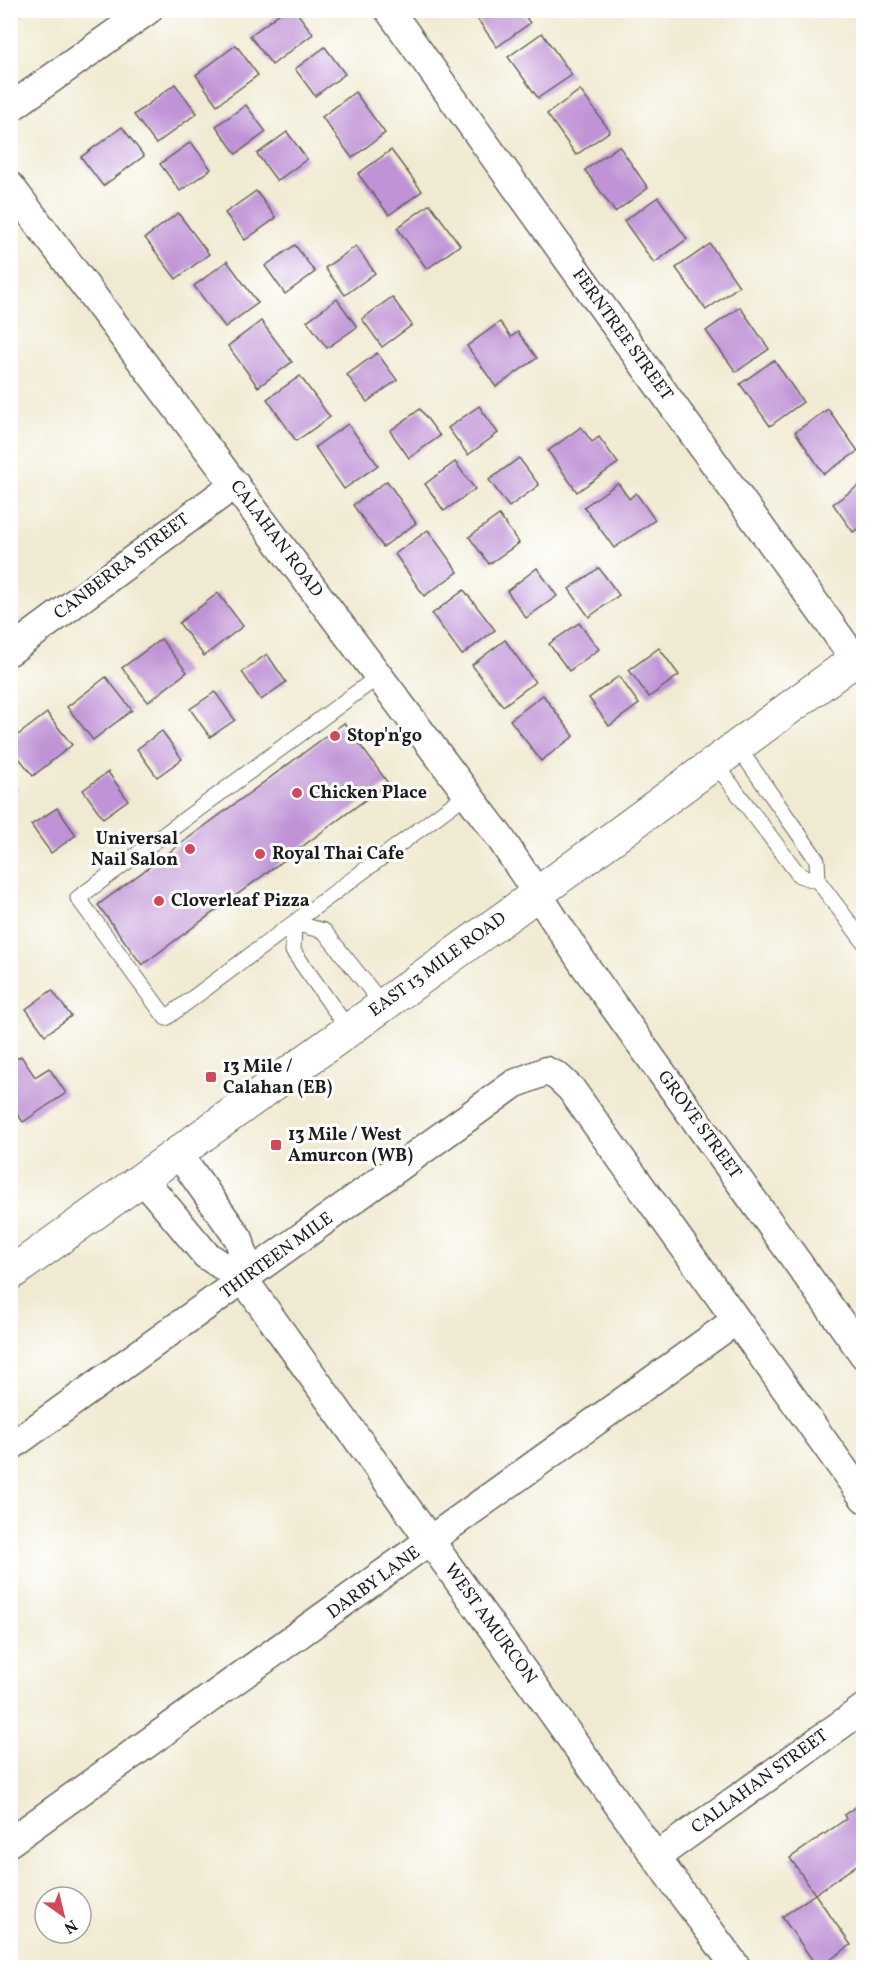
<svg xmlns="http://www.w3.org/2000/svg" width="874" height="1978" viewBox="0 0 874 1978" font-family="Vollkorn,serif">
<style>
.building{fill:#bf93d6}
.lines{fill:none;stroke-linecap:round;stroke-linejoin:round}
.service-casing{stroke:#67645c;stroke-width:17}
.minor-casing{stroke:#67645c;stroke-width:31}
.secondary-casing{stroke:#67645c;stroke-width:35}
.service{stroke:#fff;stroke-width:15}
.minor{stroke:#fff;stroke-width:28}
.secondary{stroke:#fff;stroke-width:33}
.poi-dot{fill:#d1495b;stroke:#fff;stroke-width:2}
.labels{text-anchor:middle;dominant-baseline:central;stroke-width:6;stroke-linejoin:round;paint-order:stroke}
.street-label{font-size:18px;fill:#1c1c1c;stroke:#fff}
.poi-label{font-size:18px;font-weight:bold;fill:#1c1c1c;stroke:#fff;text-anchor:start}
</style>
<rect width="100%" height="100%" fill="#fff"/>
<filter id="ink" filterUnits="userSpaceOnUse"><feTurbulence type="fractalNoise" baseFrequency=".0167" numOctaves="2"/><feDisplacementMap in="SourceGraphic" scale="12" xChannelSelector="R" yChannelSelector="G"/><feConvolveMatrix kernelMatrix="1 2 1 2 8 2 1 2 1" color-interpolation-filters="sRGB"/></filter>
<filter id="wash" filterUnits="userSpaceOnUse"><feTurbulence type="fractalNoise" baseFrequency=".008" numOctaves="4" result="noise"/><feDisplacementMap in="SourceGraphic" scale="24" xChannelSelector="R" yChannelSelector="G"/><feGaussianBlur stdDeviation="1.35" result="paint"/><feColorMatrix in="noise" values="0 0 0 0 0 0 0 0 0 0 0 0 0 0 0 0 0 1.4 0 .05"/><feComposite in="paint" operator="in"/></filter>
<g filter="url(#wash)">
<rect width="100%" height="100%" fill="#f1ead2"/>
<g id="blocks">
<!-- building -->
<g class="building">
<path d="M10,10H25L10,21Z"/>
<path d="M284,10H295L313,34L272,65L250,36Z"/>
<path d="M471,10H521L530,23L497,47Z"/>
<path d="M542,33L572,75L538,98L508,57Z"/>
<path d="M236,45L258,75L217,105L196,75Z"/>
<path d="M325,47L345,74L315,96L295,69Z"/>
<path d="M175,84L197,113L156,144L134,115Z"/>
<path d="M580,90L610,131L576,155L547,114Z"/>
<path d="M355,92L385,133L352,158L322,117Z"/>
<path d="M246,105L266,132L236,154L216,126Z"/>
<path d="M122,127L144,156L103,186L81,157Z"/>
<path d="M287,132L307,159L277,181L257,154Z"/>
<path d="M191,142L211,169L180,191L160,164Z"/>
<path d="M619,146L648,188L615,212L585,170Z"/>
<path d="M391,150L422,191L389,215L358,174Z"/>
<path d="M256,191L276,218L245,240L225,213Z"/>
<path d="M658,197L687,239L654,263L624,221Z"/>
<path d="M430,204L460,245L427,269L397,228Z"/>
<path d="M178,213L209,254L176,279L145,238Z"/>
<path d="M710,244L739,286L706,310L676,268Z"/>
<path d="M295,245L315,272L285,294L265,266Z"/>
<path d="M356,246L375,273L345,295L325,268Z"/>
<path d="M227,261L258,303L225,327L194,286Z"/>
<path d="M392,297L412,325L382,347L362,319Z"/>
<path d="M337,299L357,327L327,348L307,321Z"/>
<path d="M740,307L769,349L736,372L706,331Z"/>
<path d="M261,321L292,362L258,387L228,346Z"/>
<path d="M500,322L511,337L518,332L537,358L496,387L467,346Z"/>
<path d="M377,353L397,380L367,402L347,375Z"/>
<path d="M774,360L803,402L770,426L740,384Z"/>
<path d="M300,376L330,417L296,441L267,399Z"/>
<path d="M479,406L498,433L468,455L448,428Z"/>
<path d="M420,409L440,436L409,458L390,431Z"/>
<path d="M828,409L858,451L824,474L795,432Z"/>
<path d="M348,424L378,465L344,489L315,447Z"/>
<path d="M581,427L592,442L599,437L618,463L577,492L548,451Z"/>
<path d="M519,458L539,485L509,507L489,480Z"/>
<path d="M455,462L475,489L444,511L425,484Z"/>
<path d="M387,481L416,523L383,547L353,505Z"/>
<path d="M864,482V532L860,527L853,532L833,504Z"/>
<path d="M618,483L629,499L636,493L655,520L614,548L584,507Z"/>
<path d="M499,515L519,543L489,564L469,537Z"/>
<path d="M428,530L458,572L424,596L395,554Z"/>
<path d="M537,568L557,596L526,618L507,591Z"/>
<path d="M599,568L619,595L589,617L569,589Z"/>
<path d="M464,590L495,630L462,655L432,614Z"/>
<path d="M218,593L243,626L204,656L179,623Z"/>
<path d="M579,623L599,649L569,671L549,644Z"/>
<path d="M161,639L187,672L148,702L122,668Z"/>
<path d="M505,640L535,682L503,706L472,665Z"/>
<path d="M659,648L679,675L649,697L629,670Z"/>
<path d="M267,654L286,682L261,700L242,672Z"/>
<path d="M619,676L639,704L609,726L589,698Z"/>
<path d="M106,677L132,710L93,740L67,707Z"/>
<path d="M215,692L235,720L210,737L190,709Z"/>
<path d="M543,695L574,736L541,761L510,720Z"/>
<path d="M47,713L72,745L33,776L10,746V741Z"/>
<path d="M344,723L388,783L142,965L98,905Z"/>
<path d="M162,731L182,759L157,777L137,749Z"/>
<path d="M108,772L128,800L103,818L83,790Z"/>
<path d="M10,782L18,789L10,797Z"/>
<path d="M57,808L76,835L51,853L31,825Z"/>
<path d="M52,990L71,1016L45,1035L26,1009Z"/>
<path d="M21,1056L35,1077L49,1068L66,1093L23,1122L10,1104V1063Z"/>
<path d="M864,1801V1860L815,1894L790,1858L846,1819L844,1815Z"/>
<path d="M815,1894L851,1945L818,1968L782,1917Z"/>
</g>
</g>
</g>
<g filter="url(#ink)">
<use href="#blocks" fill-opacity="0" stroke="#67645c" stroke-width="1.5"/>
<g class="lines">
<defs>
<g id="service">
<path d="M379,676L78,898L166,1018L467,794"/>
<path d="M737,746L817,860L818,881L864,942"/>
<path d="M715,763L799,875L818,881"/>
<path d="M349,1030L293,951L294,923L324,931L383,1005"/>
</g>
<g id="minor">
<path d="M389,10L855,659"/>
<path d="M10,108L148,10"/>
<path d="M10,186L499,836L585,966L864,1355"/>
<path d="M10,651L235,484"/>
<path d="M143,1179L206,1255L244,1280V1258L239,1239L178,1153"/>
<path d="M244,1280L680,1891L737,1968"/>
<path d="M10,1447L514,1084L546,1071L557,1076L571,1089L864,1498"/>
<path d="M10,1842L735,1321"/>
<path d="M656,1857L864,1708"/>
</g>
<path id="secondary" d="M10,1274L507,916L864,653"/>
</defs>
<!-- service casing -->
<use href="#service" class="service-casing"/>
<!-- minor casing -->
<use href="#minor" class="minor-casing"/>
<!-- secondary casing -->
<use href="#secondary" class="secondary-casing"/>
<!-- service -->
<use href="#service" class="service"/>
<!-- minor -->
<use href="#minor" class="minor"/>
<!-- secondary -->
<use href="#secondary" class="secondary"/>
</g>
</g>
<!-- markers -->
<g class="poi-dot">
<circle cx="335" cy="736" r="6"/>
<circle cx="297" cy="793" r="6"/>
<circle cx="190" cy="849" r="6"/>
<circle cx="260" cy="854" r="6"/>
<circle cx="159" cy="901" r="6"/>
<rect x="205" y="1071" width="12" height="12" rx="3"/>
<rect x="270" y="1139" width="12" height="12" rx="3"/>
</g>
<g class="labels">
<!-- street labels -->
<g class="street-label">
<text transform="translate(622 335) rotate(54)">FERNTREE STREET</text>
<text transform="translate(276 539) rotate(53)">CALAHAN ROAD</text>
<text transform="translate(122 567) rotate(-37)">CANBERRA STREET</text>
<text transform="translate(438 965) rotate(-36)">EAST 13 MILE ROAD</text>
<text transform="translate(699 1125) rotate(54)">GROVE STREET</text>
<text transform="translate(277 1256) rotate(-36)">THIRTEEN MILE</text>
<text transform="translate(374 1583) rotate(-36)">DARBY LANE</text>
<text transform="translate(490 1624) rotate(54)">WEST AMURCON</text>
<text transform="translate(760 1782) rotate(-36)">CALLAHAN STREET</text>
</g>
<!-- poi labels -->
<g class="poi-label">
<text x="347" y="736">Stop'n'go</text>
<text x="309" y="793">Chicken Place</text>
<text x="178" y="839" text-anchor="end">Universal<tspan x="178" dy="21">Nail Salon</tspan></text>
<text x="272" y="854">Royal Thai Cafe</text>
<text x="171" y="901">Cloverleaf Pizza</text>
<text x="223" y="1067">13 Mile /<tspan x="223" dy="21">Calahan (EB)</tspan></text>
<text x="288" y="1135">13 Mile / West<tspan x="288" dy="21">Amurcon (WB)</tspan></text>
</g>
</g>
<!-- margin -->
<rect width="874" height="1978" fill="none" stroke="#fff" stroke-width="36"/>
<!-- north arrow -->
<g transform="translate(63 1915) rotate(146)"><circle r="28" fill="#ffffff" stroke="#a4a4a4" stroke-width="1.5"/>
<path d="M0-4.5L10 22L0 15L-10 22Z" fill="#d1495b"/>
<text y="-9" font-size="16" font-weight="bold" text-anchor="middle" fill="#1c1c1c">N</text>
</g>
</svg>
